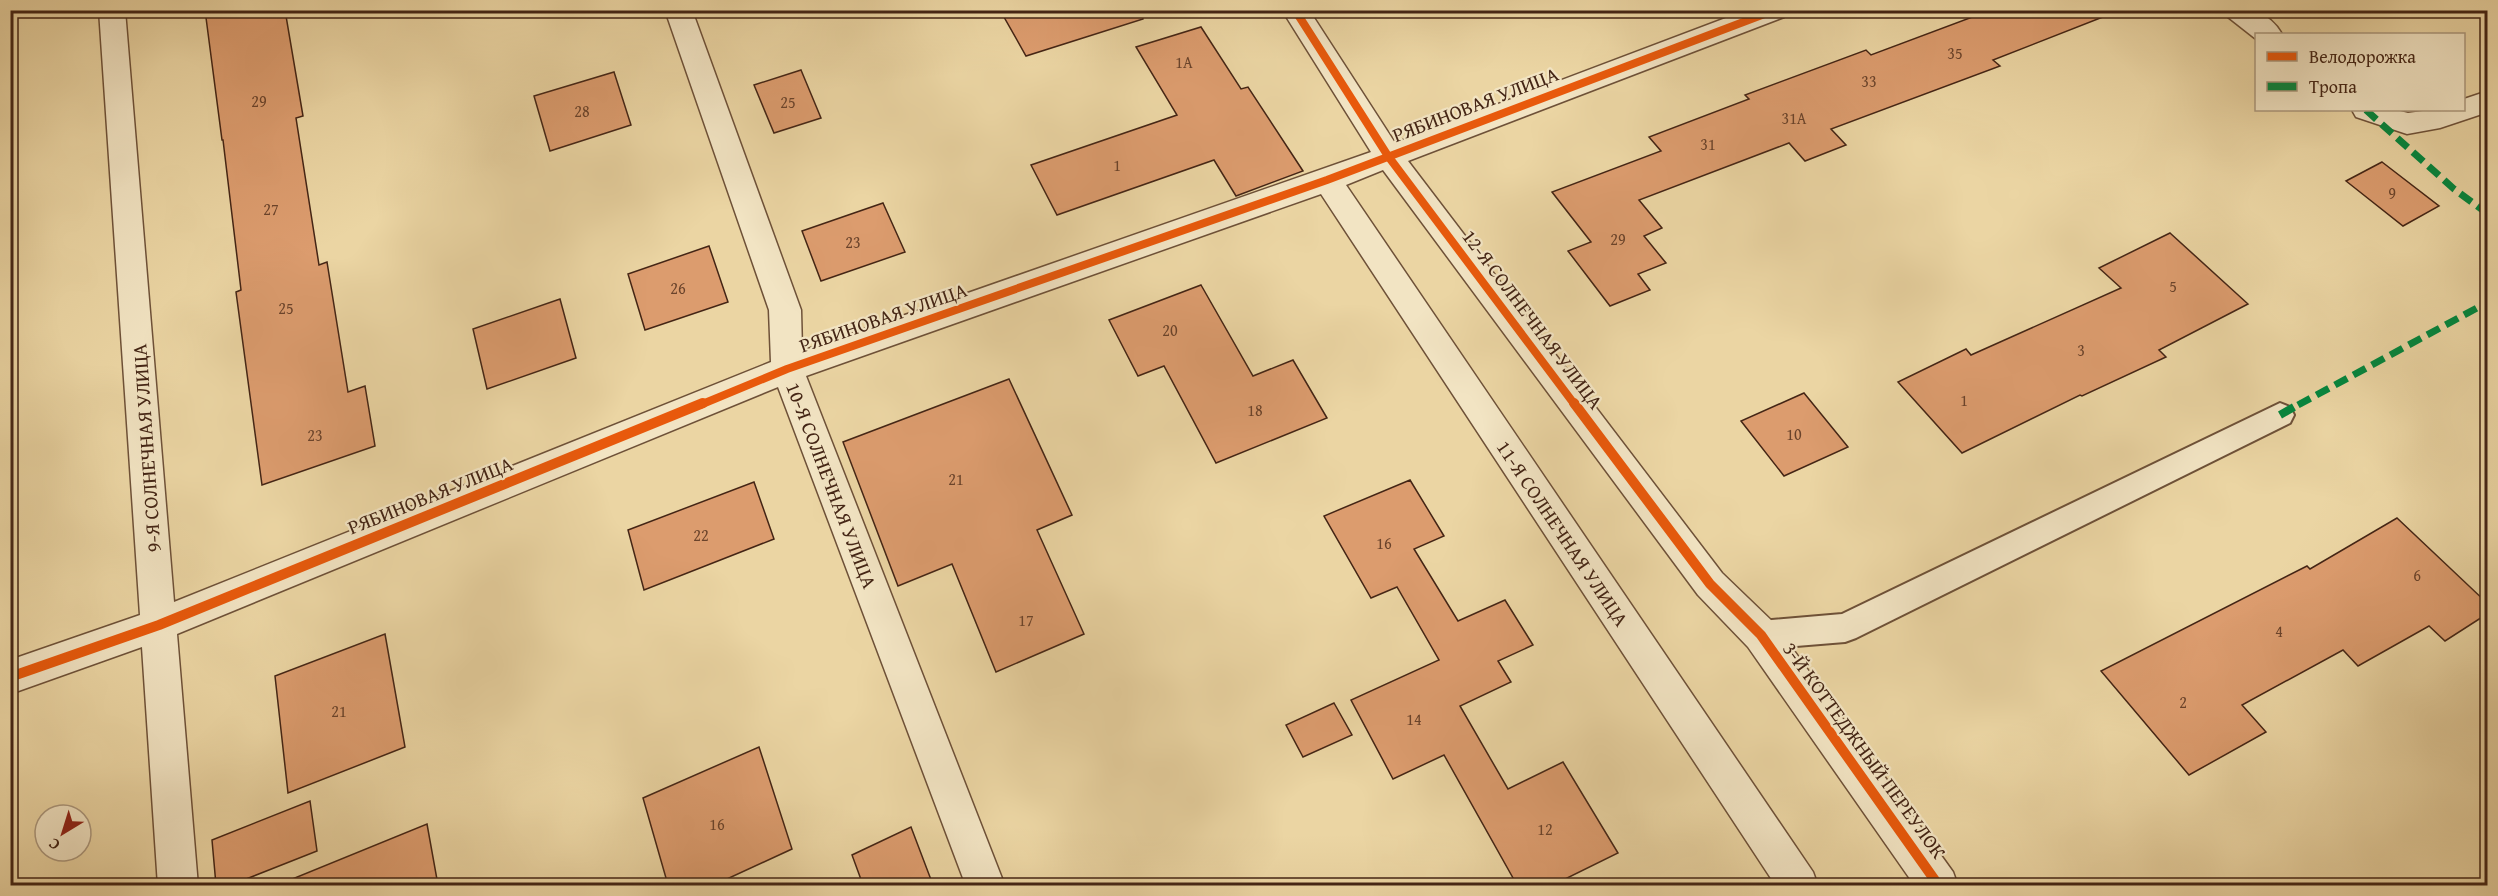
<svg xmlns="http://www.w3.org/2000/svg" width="2498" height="896" viewBox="0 0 2498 896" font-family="'Gentium Book Plus',serif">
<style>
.building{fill:#dc9c6e;stroke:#442515;stroke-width:1.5}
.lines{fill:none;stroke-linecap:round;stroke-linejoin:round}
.service-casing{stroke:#6e5138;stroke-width:4}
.minor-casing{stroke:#6e5138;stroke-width:3}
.service{fill:#f2e4c3;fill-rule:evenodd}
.minor{fill:#f2e4c3;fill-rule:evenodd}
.quiet-far1{stroke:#00873e;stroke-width:7;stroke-dasharray:14 7;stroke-linecap:butt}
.quiet{stroke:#00873e;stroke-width:8;stroke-dasharray:16 8;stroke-linecap:butt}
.cycleway-far1-casing{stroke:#f2e4c3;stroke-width:11}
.cycleway-casing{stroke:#f2e4c3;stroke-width:14}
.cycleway-far1{stroke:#e8590c;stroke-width:8}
.cycleway{stroke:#e8590c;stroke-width:10}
.labels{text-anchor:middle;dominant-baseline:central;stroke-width:4.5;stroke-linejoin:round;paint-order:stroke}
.number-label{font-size:16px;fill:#6a432b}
.street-label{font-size:20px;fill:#442515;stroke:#f2e4c3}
</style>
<rect width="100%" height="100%" fill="#ebd5a3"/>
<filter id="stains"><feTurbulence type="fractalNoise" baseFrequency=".00333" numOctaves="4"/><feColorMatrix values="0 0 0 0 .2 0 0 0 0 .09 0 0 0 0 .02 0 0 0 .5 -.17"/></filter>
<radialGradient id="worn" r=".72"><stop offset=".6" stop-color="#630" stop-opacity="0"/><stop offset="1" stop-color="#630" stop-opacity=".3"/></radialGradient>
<!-- building -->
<g class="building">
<path d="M205,10H285L303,116L296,118L319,265L327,262L348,392L365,386L375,446L262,485L236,292L241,290L223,140H222Z"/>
<path d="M1000,10H1142L1143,19L1026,56Z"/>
<path d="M1991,10H2112L2113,13L1993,60L2000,66L1831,129L1846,145L1805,161L1789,143L1639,200L1662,228L1644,236L1666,263L1638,274L1650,290L1610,306L1568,251L1591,242L1552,192L1661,151L1649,137L1749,99L1745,95L1866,50L1871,55Z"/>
<path d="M1201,27L1241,89L1248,87L1303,171L1236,196L1214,160L1057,215L1031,165L1177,115L1136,47Z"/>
<path d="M801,70L821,118L774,133L754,85Z"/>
<path d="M614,72L631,125L550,151L534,96Z"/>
<path d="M2382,162L2439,206L2403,226L2346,181Z"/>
<path d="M883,203L905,252L821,281L802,231Z"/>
<path d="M2170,233L2248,304L2159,350L2166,357L2082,396L2080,395L1962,453L1898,382L1966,349L1971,355L2121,288L2099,268Z"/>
<path d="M709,246L728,302L645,330L628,274Z"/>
<path d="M1201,285L1253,376L1293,360L1327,418L1216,463L1164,366L1138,376L1109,320Z"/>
<path d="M560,299L576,358L487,389L473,329Z"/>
<path d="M1009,379L1072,515L1037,530L1084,634L996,672L952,564L898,586L843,442Z"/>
<path d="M1804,393L1848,447L1784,476L1741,421Z"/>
<path d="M1410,480L1444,536L1414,549L1458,621L1505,600L1533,645L1498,661L1511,682L1460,706L1508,789L1563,762L1618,853L1553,885H1517L1444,755L1393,779L1351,700L1439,660L1397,587L1371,598L1324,516Z"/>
<path d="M754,482L774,539L644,590L628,530Z"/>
<path d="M2397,518L2487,603V614L2445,641L2429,626L2358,666L2343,650L2242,705L2266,732L2189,775L2101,671L2307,566L2310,569Z"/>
<path d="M385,634L405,747L288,793L275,676Z"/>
<path d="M1334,703L1352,735L1303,757L1286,725Z"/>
<path d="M759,747L792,849L714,885H668L643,798Z"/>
<path d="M310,801L317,851L231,885H216L212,840Z"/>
<path d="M427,824L438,885H281L280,884Z"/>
<path d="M911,827L933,885H863L852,855Z"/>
</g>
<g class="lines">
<defs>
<path id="service" d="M2280,403L2290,407L2294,415L2290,423L1856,638L1845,642L1761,649L1750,645L1746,635L1750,625L1761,621L1842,614Z"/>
<g id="minor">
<path d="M99,10H125L174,602L771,362L769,310L665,10H692L801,310L802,351L1371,152L1282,10H1309L1395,143L1747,10H1788L1784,17L1408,161L1722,573L1774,623L1953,872L1958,886H1915L1748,647L1698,595L1383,170L1346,185L1813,872L1818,886H1776L1321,194L806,376L1005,886H966L778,387L177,634L198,886H158L142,647L10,694V660L140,615Z"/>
<path d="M2224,10C2249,10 2267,9 2282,34H2256V39L2228,17Z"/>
<path d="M2488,91V112L2440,128L2407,134L2356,117L2352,110H2396L2408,113L2430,110H2464V99Z"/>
</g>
</defs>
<!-- service casing -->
<use href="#service" class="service-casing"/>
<!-- minor casing -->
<use href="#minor" class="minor-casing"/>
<!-- service -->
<use href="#service" class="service"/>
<!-- minor -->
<use href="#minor" class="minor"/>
<!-- quiet-far1 -->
<g class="quiet-far1">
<path d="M2366,110L2454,189L2488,214"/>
<path d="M2298,405L2488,302"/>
</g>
<!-- quiet -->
<path class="quiet" d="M2280,415L2301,403"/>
<defs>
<g id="cycleway-far1">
<path d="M1295,10L1388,156L1575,405"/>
<path d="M700,405L787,369L1327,180L1775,10"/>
</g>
<g id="cycleway">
<path d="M1574,403L1710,584L1761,635L1939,886"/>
<path d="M10,677L159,625L703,403"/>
</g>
</defs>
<!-- cycleway-far1 casing -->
<use href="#cycleway-far1" class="cycleway-far1-casing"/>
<!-- cycleway casing -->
<use href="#cycleway" class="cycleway-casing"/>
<!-- cycleway-far1 -->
<use href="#cycleway-far1" class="cycleway-far1"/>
<!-- cycleway -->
<use href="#cycleway" class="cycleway"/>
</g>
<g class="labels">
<!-- number labels -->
<g class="number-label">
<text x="1955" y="53">35</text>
<text x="1184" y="62">1А</text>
<text x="1869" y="81">33</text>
<text x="259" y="101">29</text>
<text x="788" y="102">25</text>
<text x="582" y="111">28</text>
<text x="1794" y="118">31А</text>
<text x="1708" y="144">31</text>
<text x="1117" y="165">1</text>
<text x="2392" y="193">9</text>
<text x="271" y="209">27</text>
<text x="1618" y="239">29</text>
<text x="853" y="242">23</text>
<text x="2173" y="286">5</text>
<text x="678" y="288">26</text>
<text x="286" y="308">25</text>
<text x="1170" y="330">20</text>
<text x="2081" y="350">3</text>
<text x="1964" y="400">1</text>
<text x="1255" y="410">18</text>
<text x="1794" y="434">10</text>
<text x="315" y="435">23</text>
<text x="956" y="479">21</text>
<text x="701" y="535">22</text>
<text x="1384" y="543">16</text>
<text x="2417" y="575">6</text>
<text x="1026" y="620">17</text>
<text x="2279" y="631">4</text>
<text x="2183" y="702">2</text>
<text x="339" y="711">21</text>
<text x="1414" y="719">14</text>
<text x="717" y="824">16</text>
<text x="1545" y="829">12</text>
</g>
<!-- street labels -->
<g class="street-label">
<text transform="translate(1475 104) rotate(-21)">РЯБИНОВАЯ УЛИЦА</text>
<text transform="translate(883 317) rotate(-19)">РЯБИНОВАЯ УЛИЦА</text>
<text transform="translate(1533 319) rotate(53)">12-Я СОЛНЕЧНАЯ УЛИЦА</text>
<text transform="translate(146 448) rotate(-94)">9-Я СОЛНЕЧНАЯ УЛИЦА</text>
<text transform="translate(832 485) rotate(69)">10-Я СОЛНЕЧНАЯ УЛИЦА</text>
<text transform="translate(430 495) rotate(-22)">РЯБИНОВАЯ УЛИЦА</text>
<text transform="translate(1563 533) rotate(56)">11-Я СОЛНЕЧНАЯ УЛИЦА</text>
<text transform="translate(1865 750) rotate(54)">3-Й КОТТЕДЖНЫЙ ПЕРЕУЛОК</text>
</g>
</g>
<!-- margin -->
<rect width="2498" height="896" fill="none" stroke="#ebd5a3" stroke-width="36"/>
<rect x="12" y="12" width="2474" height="872" fill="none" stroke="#442515" stroke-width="3"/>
<rect x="18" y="18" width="2462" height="860" fill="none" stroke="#442515" stroke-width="1.5"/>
<!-- legend -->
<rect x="2255" y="33" width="210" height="78" fill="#f2e4c3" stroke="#ac987d" stroke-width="1.5"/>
<rect x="2267" y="52" width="30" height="9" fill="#e8590c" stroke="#ac987d" stroke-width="1.5"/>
<text x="2309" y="63" font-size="18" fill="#442515">Велодорожка</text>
<rect x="2267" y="82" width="30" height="9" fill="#00873e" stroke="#ac987d" stroke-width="1.5"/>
<text x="2309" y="93" font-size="18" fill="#442515">Тропа</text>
<!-- north arrow -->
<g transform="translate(63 833) rotate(218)"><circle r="28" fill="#f2e4c3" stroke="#ac987d" stroke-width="1.5"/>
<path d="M0-4.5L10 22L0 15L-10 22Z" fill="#8f2418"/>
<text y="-9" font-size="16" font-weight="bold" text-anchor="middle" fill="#442515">С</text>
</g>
<rect width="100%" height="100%" filter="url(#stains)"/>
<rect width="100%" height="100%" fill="url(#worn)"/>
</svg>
